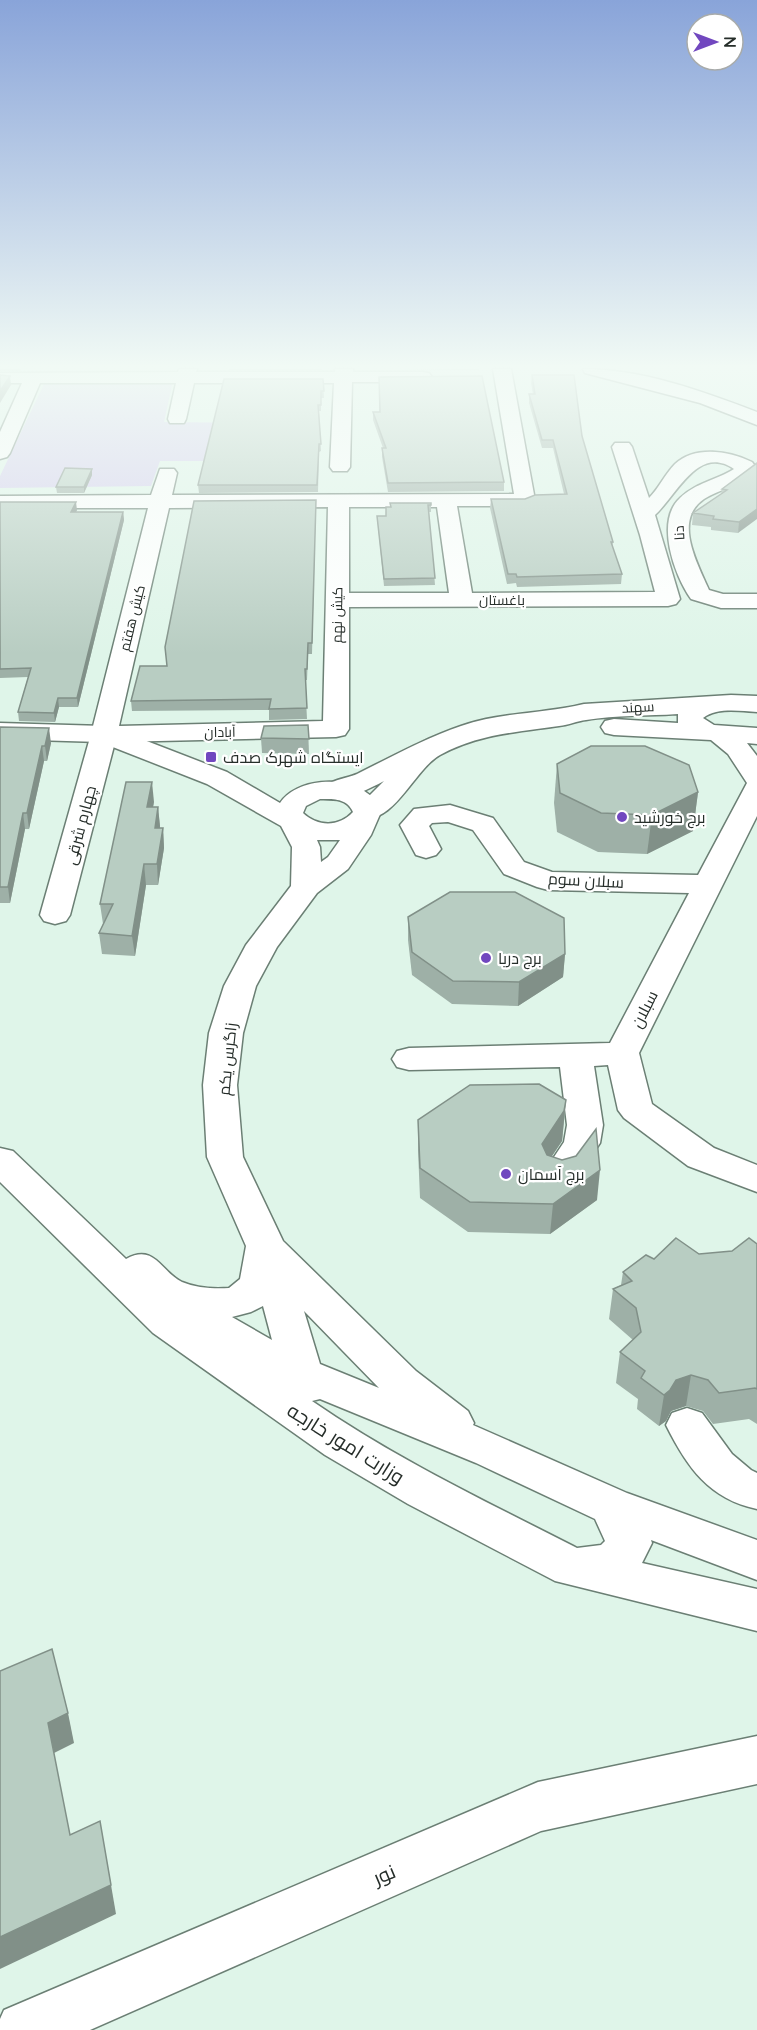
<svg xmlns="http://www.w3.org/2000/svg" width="757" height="2030" viewBox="0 0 757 2030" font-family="Quicksand,Cairo,sans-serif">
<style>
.green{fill:#d5cdef}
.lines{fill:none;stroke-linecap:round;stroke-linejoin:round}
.street-casing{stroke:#6b7f74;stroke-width:3}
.secondary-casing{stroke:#6b7f74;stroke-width:3}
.street{fill:#fff;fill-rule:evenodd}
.secondary{fill:#fff;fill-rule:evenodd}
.wall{fill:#9eb0a7}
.shaded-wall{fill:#819088}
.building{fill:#b8cdc2;stroke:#819088;stroke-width:1.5}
.poi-dot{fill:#7147bf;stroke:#fff;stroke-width:2}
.labels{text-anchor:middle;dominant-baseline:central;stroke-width:4.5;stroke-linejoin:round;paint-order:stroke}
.far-street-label{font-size:14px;fill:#262e2a;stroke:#fff}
.poi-label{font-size:16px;fill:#262e2a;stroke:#fff;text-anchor:start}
.street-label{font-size:16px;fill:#262e2a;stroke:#fff}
.near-street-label{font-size:20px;fill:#262e2a;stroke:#fff}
</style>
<rect width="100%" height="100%" fill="#dff5e9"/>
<!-- green -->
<path class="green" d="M173,381L164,422L256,423L243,461H160L151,486L0,488V476L45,382Z"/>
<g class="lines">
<defs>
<g id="street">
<path d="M179,369H197L196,372H335V369H353V372H423L429,373L432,377L429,381L423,382H352L350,467L347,471H333L330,467L334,383H194L186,419L184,423H170L168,419L176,383H40L10,453L7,457L0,459V432L22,383H0V373L178,372Z"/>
<path d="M493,369H511L535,500L532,504L525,506H457L472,593L655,592L640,535L612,447L615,443H629L632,447L649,498C659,488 665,474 675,464C695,445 730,451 752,462L755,466L751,476C736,486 719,490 704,499C673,520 697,563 709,590L723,594H757V608H721L691,599C674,575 655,521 680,498C695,483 717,480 734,469C698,444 677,495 655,515L680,599L676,604L668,606L349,607V729L345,735L336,737L115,742L70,915L66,921L55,924L44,921L40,915L91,734L148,508H0V496L151,495L160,469H174L177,473L172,495L514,494ZM328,507L323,721L119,726L169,508ZM349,507H437L449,593H349Z"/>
<path d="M583,369C642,369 702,391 757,412V425L700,403L585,373Z"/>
<path d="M731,695L757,696V712C740,711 717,707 703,718L714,725L757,728V744L747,743L757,756V816L639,1053L652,1104L714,1148L757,1165V1192L688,1166L624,1118L618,1110L608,1065L594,1066L603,1125L600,1143L573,1184L560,1188L547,1184L542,1175L564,1142L567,1125L560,1067L409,1070L397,1067L392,1059L397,1051L409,1048L610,1043L689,893L548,890L537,887L504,874L473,830L448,822L432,823L429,826L441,849L436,855L426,858L416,855L400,825L414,809L450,805L493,818L524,862L552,872L698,875L747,783L728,754L711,740L614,735L605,733L601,727L605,721L614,719L678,723V714C648,716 616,715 586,720C577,721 569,725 559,726C518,732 478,734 440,755C413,770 394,827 357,818L353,812L384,781C367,790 344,802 324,797L320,791C328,780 345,779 357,774C391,757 426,738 461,726C500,712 544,714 584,704Z"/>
<path d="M687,1408L702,1413L732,1454L751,1470L757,1473V1509C709,1499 687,1467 666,1425L672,1413Z"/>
<path d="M757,1736V1784L541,1831L90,2030H0V2019L4,2010L538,1782Z"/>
</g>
<path id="secondary" d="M0,723L104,726L113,728L227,772L280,803C296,779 344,775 367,793C374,797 378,805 381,812L371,835L348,869L317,893L277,947L256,986L243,1033L237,1085L243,1157L283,1241L416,1371L468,1411L474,1423L473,1425L627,1493L757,1540V1580L651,1540L652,1543L642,1563L757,1589V1631L555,1581L408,1504L325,1455L153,1333L0,1182V1148L13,1151L126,1259C155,1243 161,1272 182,1282C196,1288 215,1289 229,1288L240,1279L246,1246L207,1157L203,1085L209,1033L224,986L246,945L291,886L292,847L281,826L207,784L100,742L0,739ZM320,799C333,799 347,798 353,812C339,827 318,827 303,813L306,806ZM317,840H340L328,857L321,862L320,847ZM263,1306L272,1340L232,1317L251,1312ZM304,1311L379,1388L320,1364ZM320,1399L476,1463L595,1519L605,1541L601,1545L577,1548C487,1502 396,1459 312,1401Z"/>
</defs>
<!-- street casing -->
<use href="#street" class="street-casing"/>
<!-- secondary casing -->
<use href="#secondary" class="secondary-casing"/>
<!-- street -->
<use href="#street" class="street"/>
<!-- secondary -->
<use href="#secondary" class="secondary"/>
</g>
<!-- wall -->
<g class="wall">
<path d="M0,369H21L20,371H0Z"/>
<rect x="229" y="369" width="93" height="1"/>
<path d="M380,369H479V370Z"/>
<path d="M532,375L582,436L613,542L612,547L622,574L621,584L517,587L516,583L507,584L490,508L491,499H525L564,494L553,448H542L529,403V394H533L531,383Z"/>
<path d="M323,379L324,398H321V411H319L321,451L319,452L318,492L199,493L198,485Z"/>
<path d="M373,412L504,482V491L388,492L382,457V448H383L373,420Z"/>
<path d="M757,463L738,533L711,530V527L692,525L693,513L721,494L722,489Z"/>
<path d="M92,469V475L84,493H57L56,487Z"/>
<path d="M316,500L312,654H308L307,680H305L307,719L269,720V710L132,711L131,701L167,666Z"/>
<path d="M0,502L77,510L76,512H123L124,520L78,707H59L55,722L19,721L18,712L28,677L0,678Z"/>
<path d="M390,503L431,505V512H429L435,585L384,586L377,516H386L390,507Z"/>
<path d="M308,725L309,754L262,753L261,738Z"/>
<path d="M0,727L51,743L47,761H44L29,829H25L10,903H0Z"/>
<path d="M557,764L698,792L693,831L647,854L598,852L557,832L554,803Z"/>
<path d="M154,802L153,807H158L160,828H163L164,848L158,885H146L135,956L102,954L99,933L103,924L100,904Z"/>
<path d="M408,917L565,954L563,977L518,1006L452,1004L412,975L408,940Z"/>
<path d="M566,1100L562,1141L552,1156L597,1200L550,1234L468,1232L420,1198L418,1150V1120Z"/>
<path d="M757,1244V1424L749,1419L713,1424L703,1411L686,1406L671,1411L666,1421L659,1426L637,1409L638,1399L616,1383L620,1352L633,1340L609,1319L613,1289L621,1285L623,1272L654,1259L732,1251Z"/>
</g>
<!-- shaded-wall -->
<g class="shaded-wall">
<path d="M10,376L11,385L0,403V391Z"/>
<path d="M92,469V475L84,493V487Z"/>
<path d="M76,502L77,510L72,520L71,512Z"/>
<path d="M757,509V519L738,533L739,522Z"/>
<path d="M123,512L124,520L78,707L77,698Z"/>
<path d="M58,698L59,707L55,722L54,713Z"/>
<path d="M49,728L51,743L47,761L45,746Z"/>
<path d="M42,746L44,761L29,829L27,813Z"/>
<path d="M152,782L154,802L149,826L147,807Z"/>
<path d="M698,792L693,831L647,854L652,815Z"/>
<path d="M158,807L160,826L157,848L155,828Z"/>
<path d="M23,813L25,829L10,903L8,887Z"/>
<path d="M163,828L164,848L158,885L157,864Z"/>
<path d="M144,864L146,885L135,956L132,936Z"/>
<path d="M565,954L563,977L518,1006L519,982Z"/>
<path d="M566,1100L562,1141L540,1174L542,1144Z"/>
<path d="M600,1170L597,1200L550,1234L553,1204Z"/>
<path d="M691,1375L686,1406L671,1411L666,1421L659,1426L664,1395L676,1380Z"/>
<path d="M68,1713L74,1743L54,1753L48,1723Z"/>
<path d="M100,1821L116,1914L0,1969V1937Z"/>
</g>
<!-- building -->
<g class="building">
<path d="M0,375L10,376L0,391Z"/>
<path d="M532,375H574L582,436L613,542H611L622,574L517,577L516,574H508L491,499H525L535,495L567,494L553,440H542L529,394H535Z"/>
<path d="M482,376L504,482L388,483L382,448H386L373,412H380L379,377Z"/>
<path d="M224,379H323L324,391H321V405H318L321,444H319L317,485H198Z"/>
<path d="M757,463V509L739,522L713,519L714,516L693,513L727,490L722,489Z"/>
<path d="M65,468L92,469L84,487H56Z"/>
<path d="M316,500L312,643H308L307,669H305L307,708L269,709L271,699L131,701L140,666H167L165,647L194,501Z"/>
<path d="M0,502H76L71,512H123L77,698H58L54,713L18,712L31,668L0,669Z"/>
<path d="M390,503H431V505H428L435,578L384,579L377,516H386V507H391Z"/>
<path d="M308,725L309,739L261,738L264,726Z"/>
<path d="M0,727L49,728L45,746H42L27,813H23L8,887H0Z"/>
<path d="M591,746H645L689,765L698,792L652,815L601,813L560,793L557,764Z"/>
<path d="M126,782H152L147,807H158L155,828H163L157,864H144L132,936L99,933L113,904H100Z"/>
<path d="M450,892H515L564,918L565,954L519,982L453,981L412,952L408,917Z"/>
<path d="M539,1084L566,1100L564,1111L542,1144L547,1155L562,1160L576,1156L596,1129L600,1170L553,1204L470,1202L420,1168L418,1120L470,1085Z"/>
<path d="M676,1238L699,1254L732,1251L749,1238L757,1244V1389L755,1388L719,1393L708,1380L691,1375L676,1380L670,1390L664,1395L641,1378L645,1371L620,1352L641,1332L636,1308L613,1289L632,1281L623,1272L646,1255L654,1259Z"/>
<path d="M52,1649L68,1713L48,1723L70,1835L100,1821L111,1885L0,1937V1671Z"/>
</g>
<!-- sky -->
<linearGradient id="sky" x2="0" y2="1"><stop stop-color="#89a4d9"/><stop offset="0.56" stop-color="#f1faf5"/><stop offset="1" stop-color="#f1faf5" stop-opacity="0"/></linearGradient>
<rect width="757" height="654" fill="url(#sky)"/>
<!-- markers -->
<g class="poi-dot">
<rect x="205" y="751" width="12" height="12" rx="3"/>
<circle cx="622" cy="817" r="6"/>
<circle cx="486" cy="958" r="6"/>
<circle cx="506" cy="1174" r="6"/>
</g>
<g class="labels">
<!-- far-street labels -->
<g class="far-street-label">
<text transform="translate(679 533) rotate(-94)">دنا</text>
<text x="502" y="600">باغستان</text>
<text transform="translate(337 615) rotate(-89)">کیش نهم</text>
<text transform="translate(132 618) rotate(-76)">کیش هفتم</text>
<text transform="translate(638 707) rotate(-3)">سهند</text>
<text transform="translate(220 732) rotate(-1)">آبادان</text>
</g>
<!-- poi labels -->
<g class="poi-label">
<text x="223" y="757">ایستگاه شهرک صدف</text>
<text x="634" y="817">برج خورشید</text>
<text x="498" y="958">برج دریا</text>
<text x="518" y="1174">برج آسمان</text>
</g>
<!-- street labels -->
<g class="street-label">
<text transform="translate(80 825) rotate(-75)">چهارم شرقی</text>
<text transform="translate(586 880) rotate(3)">سبلان سوم</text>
<text transform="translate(644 1009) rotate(-63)">سبلان</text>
<text transform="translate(227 1059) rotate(-84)">زاگرس یکم</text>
</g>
<!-- near-street labels -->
<g class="near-street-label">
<text transform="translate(346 1443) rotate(32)">وزارت امور خارجه</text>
<text transform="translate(384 1874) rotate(-23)">نور</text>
</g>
</g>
<!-- north arrow -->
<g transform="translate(715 42) rotate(90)"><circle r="28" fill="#ffffff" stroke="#a8abaa" stroke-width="1.5"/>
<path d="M0-4.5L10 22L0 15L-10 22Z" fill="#7147bf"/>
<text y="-9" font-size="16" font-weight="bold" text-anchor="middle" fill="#262e2a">N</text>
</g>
</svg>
